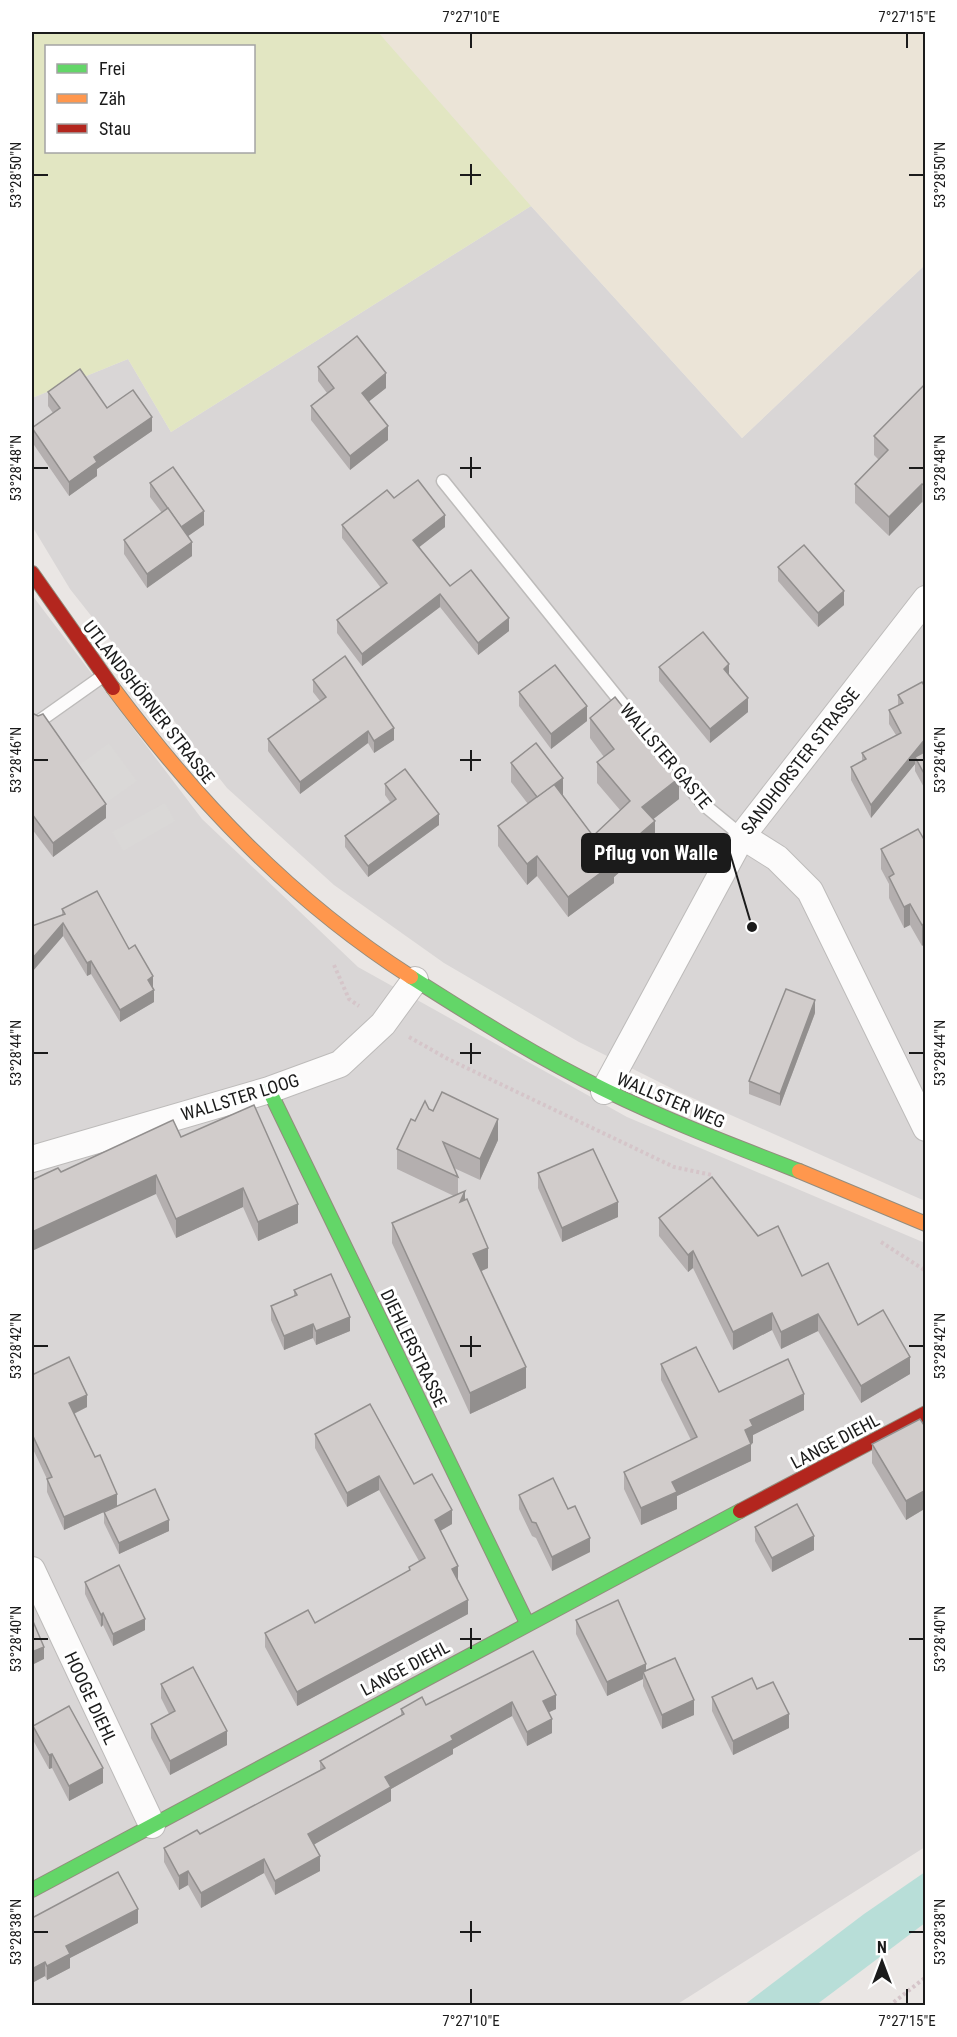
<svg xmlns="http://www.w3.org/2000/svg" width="957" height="2037" viewBox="0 0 957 2037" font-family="'Roboto Condensed',sans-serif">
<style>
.residential{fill:#d9d6d6}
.farmland{fill:#ebe4d7}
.grass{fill:#e2e6c2;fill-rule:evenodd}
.parking{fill:#dad8d7}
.water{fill:#b8ded8}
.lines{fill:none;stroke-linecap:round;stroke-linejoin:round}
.lane-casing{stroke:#bdbbba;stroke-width:15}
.street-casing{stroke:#bdbbba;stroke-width:28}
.fast-casing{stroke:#938c7d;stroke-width:16}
.slow-casing{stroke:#938c7d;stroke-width:16}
.jam-casing{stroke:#938c7d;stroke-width:16}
.path{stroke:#d5c5c9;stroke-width:4;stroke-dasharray:3 3;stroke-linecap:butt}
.lane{stroke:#fcfbfb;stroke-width:12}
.street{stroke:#fcfbfb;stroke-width:26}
.fast{stroke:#63d668;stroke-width:14}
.slow{stroke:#ff974d;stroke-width:14}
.jam{stroke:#b3261e;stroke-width:14}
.wall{fill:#b4afaf}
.shaded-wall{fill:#928f8e}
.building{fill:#d1cccb;stroke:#928f8e;stroke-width:1.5}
.ticks{fill:none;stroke:#1b1b1b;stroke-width:2}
.labels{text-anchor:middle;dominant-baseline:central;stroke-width:6;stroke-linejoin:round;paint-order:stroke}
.street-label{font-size:18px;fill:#1b1b1b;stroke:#fff}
.leader{fill:none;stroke:#1b1b1b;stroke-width:2}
.callout-dot{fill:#1b1b1b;stroke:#fff;stroke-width:2}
.callout{fill:#1b1b1b;stroke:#1b1b1b;stroke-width:2}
.callout-label{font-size:20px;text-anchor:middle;font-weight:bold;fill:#fff}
.neatline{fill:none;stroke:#1b1b1b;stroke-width:2}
.ticks-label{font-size:15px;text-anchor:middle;fill:#1b1b1b}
</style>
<rect width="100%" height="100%" fill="#eae6e4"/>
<!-- residential -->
<g class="residential">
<path d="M531,206L742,438L925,265V1201L679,1092L579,1042L444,963L334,885L227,788L70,589L32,526V398L128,359L171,432Z"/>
<path d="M32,595L202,819L358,967L627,1117L925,1243V1847L676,2005H32Z"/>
</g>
<!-- farmland -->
<path class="farmland" d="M378,32H925V265L742,438L531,206Z"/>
<!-- grass -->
<path class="grass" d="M32,32H378L531,206L171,432L128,359L32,398ZM46,46H254V152H46Z"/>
<!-- parking -->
<g class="parking">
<path d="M109,743L137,781L99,808L71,771Z"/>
<path d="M165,803L175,821L123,851L112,832Z"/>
</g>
<!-- water -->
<path class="water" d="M925,1872V1923L816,2005H744L864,1914Z"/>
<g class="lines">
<defs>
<g id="lane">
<path d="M443,481L703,804L742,836"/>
<path d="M38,722L103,676"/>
</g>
<g id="street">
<path d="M742,836L777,858L810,891L926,1128"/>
<path d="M604,1091L742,836L926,599"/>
<path d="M32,1159L269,1090L340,1064L383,1024L415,980"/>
<path d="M32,1570L152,1825"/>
</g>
<g id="fast">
<path d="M411,977C474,1017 538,1058 605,1090C668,1121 734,1146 799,1171"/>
<path d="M269,1090L527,1623"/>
<path d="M32,1890L740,1511"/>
</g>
<g id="slow">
<path d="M113,688C198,802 291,900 411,977"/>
<path d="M799,1171L926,1224"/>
</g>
<g id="jam">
<path d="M32,573L113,688"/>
<path d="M740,1511L926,1413"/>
</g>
</defs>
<!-- lane casing -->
<use href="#lane" class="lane-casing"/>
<!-- street casing -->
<use href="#street" class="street-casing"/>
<!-- fast casing -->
<use href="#fast" class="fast-casing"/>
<!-- slow casing -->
<use href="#slow" class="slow-casing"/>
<!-- jam casing -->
<use href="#jam" class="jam-casing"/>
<!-- path -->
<g class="path">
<path d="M334,965L349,999L359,1006"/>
<path d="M409,1037L448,1059L674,1167L712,1175"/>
<path d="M881,1242L926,1271"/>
<path d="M889,2006L926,1977"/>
</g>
<!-- lane -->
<use href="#lane" class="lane"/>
<!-- street -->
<use href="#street" class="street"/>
<!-- fast -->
<use href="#fast" class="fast"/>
<!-- slow -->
<use href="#slow" class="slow"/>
<!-- jam -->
<use href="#jam" class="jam"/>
</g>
<!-- wall -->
<g class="wall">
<path d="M318,367L386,388L368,402L388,440L350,470L311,420V406L327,393L318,381Z"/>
<path d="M926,383V505L922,502L889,536L855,503V484L879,460L874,455V436Z"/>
<path d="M48,392L107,408L152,431L97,469V476L69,496L32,442V428L53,413L48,406Z"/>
<path d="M150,483L204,525L188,536L192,556L147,588L124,554V540L162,513L150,497Z"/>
<path d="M394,498L445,527L419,547L450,586L509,631L478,655L440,607L362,666L337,633V620L381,588L342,538V525Z"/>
<path d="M778,567L844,605L818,627L778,581Z"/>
<path d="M659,667L729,676L748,712L710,743L659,681Z"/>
<path d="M313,680L394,740L374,753L368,743L300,794L268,751V739L320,701L313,692Z"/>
<path d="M926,689V791L915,771V764L871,818L851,780V767L862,761V753L896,735L889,724V710L898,706V695Z"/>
<path d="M519,692L587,721L551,749L519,706Z"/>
<path d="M32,699L33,714L106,818L53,857L32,829Z"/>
<path d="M590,718L679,799L653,819L655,841L614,877V883L568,917L537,876L527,885L498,846V826L528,804L511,782V763L563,795L593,836L620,810L597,783V762L604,757L590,738Z"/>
<path d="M385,784L439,825L368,877L345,847V836L390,802L385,795Z"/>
<path d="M926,843L922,946L910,925L904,928L889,898V884L881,869V849Z"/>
<path d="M62,909L129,949L153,989L154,1002L120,1022L91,974L87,976L63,936L32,972V926L62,915Z"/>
<path d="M815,1013L780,1106L749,1094V1081Z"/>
<path d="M429,1109L498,1140L480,1180L454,1168L458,1177V1194L465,1200L488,1268L481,1271L526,1388L470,1414L392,1243V1223L454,1196L397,1169V1149L415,1121Z"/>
<path d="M181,1137L298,1223L258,1241L243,1207L176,1238L156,1194L61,1172Z"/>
<path d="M538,1173L618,1217L562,1242L538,1188Z"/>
<path d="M659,1218L758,1236L802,1276L858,1325L910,1374L861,1403L818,1331L781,1349L772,1330L733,1350L693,1268L688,1272L659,1236Z"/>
<path d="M294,1290L350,1331L316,1345L313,1338L284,1350L271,1320V1306L294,1296Z"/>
<path d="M661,1364L719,1392L804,1410L753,1435V1443L751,1444V1461L677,1496V1509L641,1525L624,1489V1472L691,1440L661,1380Z"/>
<path d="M32,1375L87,1407L74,1414L117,1506L169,1531L119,1554L104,1523V1512L64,1530L47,1492V1479L32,1447Z"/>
<path d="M926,1428V1508L906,1520L872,1463V1444Z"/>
<path d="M315,1434L414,1484L452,1524L440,1531L458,1580L468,1614L297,1706L265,1647V1633L315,1623L409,1571V1567L419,1561L379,1490L347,1507L315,1448Z"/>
<path d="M519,1495L590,1552L552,1571L536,1538L532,1536L519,1509Z"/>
<path d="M755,1527L814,1550L772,1572L755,1541Z"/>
<path d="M85,1582L145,1630L113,1646L103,1625L101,1627L85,1594Z"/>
<path d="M576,1620L646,1671L694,1715L662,1729L643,1686V1679L607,1696L576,1634Z"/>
<path d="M533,1651L556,1709L549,1712L552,1733L527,1746L512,1716L453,1749V1754L391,1789V1801L314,1844L320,1871L275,1895L264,1873L201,1908L188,1885L179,1890L164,1862V1848L200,1834L320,1770V1761L401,1715V1709L426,1705Z"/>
<path d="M161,1684L227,1745L170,1775L151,1738V1724L169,1714L161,1698Z"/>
<path d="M757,1689L789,1728L733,1755L712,1711V1697Z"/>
<path d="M33,1726L103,1783L69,1801L52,1768L49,1769L33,1740Z"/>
<path d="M32,1918L138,1923L70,1958V1968L47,1980L45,1976L32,1983Z"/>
</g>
<!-- shaded-wall -->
<g class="shaded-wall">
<path d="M386,373V388L362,407V393Z"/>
<path d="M152,417V431L97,469V476L69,496V482L94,457Z"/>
<path d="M388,426V440L350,470V456Z"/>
<path d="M922,484V502L889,536V517Z"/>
<path d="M204,511V525L181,541V527Z"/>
<path d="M445,515V527L413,552V540Z"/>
<path d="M192,542V556L147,588V574Z"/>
<path d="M844,591V605L818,627V613Z"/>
<path d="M440,594V607L362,666V654Z"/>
<path d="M509,618V631L478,655V643Z"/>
<path d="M729,664V678L724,669Z"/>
<path d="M748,698V712L710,743V729Z"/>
<path d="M33,701V715L32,719V705Z"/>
<path d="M587,706V721L551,749V734Z"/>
<path d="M394,728V740L374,753V741Z"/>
<path d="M368,731V743L300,794V782Z"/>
<path d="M926,738V751L915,757V764L871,818V805Z"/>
<path d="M563,778V798L537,797Z"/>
<path d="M679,778V799L642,828V807Z"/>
<path d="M106,804V818L53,857V843Z"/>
<path d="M439,814V825L368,877V866Z"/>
<path d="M655,821V841L614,877V883L568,917V897Z"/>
<path d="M537,856V876L527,885V864Z"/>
<path d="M910,904V925L904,928V907Z"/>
<path d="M63,923V936L32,972V959Z"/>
<path d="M926,923V943L922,946V925Z"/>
<path d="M91,961V974L87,976V963Z"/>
<path d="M153,976V989L148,980Z"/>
<path d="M154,990V1002L120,1022V1010Z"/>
<path d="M815,1000V1013L780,1106V1094Z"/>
<path d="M498,1119V1140L480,1180V1159Z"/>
<path d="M156,1175V1194L32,1251V1232Z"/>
<path d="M243,1188V1207L176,1238V1219Z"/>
<path d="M465,1191V1211L460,1202Z"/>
<path d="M618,1202V1217L562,1242V1228Z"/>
<path d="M298,1204V1223L258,1241V1222Z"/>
<path d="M488,1248V1268L473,1275V1254Z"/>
<path d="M693,1251V1268L688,1272V1255Z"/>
<path d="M772,1313V1330L733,1350V1332Z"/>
<path d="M818,1314V1331L781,1349V1332Z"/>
<path d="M350,1317V1331L316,1345V1331Z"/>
<path d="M313,1324V1338L284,1350V1336Z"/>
<path d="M910,1357V1374L861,1403V1386Z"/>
<path d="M526,1367V1388L470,1414V1393Z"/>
<path d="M804,1394V1410L753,1435V1443L751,1444V1461L677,1496V1509L641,1525V1508L672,1482L745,1430L750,1420Z"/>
<path d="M87,1395V1407L69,1416V1403Z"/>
<path d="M379,1476V1490L347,1507V1493Z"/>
<path d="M926,1490V1508L906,1520V1501Z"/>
<path d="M117,1494V1506L64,1530V1517Z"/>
<path d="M452,1510V1524L435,1534V1520Z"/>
<path d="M169,1520V1531L119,1554V1543Z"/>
<path d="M814,1536V1550L772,1572V1558Z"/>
<path d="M590,1538V1552L552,1571V1557Z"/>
<path d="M458,1566V1580L452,1569Z"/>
<path d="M468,1600V1614L297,1706V1692Z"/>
<path d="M103,1613V1625L101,1627V1615Z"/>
<path d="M145,1619V1630L113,1646V1634Z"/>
<path d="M44,1647V1659L32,1665V1652Z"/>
<path d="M646,1664V1678L643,1672V1679L607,1696V1682Z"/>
<path d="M556,1695V1709L543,1715V1701Z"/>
<path d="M694,1700V1715L662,1729V1715Z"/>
<path d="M512,1702V1716L453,1749V1754L391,1789V1801L308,1848V1834L385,1777L451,1736Z"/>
<path d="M789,1714V1728L733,1755V1741Z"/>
<path d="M552,1719V1733L527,1746V1732Z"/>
<path d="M227,1731V1745L170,1775V1761Z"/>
<path d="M52,1754V1768L49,1769V1755Z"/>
<path d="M103,1768V1783L69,1801V1786Z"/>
<path d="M320,1856V1871L275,1895V1881Z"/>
<path d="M264,1859V1873L201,1908V1893Z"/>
<path d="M188,1871V1885L179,1890V1876Z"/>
<path d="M138,1909V1923L70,1958V1968L47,1980V1966L66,1946Z"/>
<path d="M45,1962V1976L32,1983V1969Z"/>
</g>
<!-- building -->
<g class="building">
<path d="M357,336L386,373L362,393L388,426L350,456L311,406L334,388L318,367Z"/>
<path d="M80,369L107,408L133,390L152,417L94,457L97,462L69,482L32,428L60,408L48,392Z"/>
<path d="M926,383V487L922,484L889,517L855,484L888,450L874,436Z"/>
<path d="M173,467L204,511L181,527L150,483Z"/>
<path d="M418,480L445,515L413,540L450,586L471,570L509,618L478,643L440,594L362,654L337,620L387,583L342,525L387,490L394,498Z"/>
<path d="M168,508L192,542L147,574L124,540Z"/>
<path d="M804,545L844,591L818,613L778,567Z"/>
<path d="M703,632L729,664L724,669L748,698L710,729L659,667Z"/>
<path d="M345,656L394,728L374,741L368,731L300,782L268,739L326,697L313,680Z"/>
<path d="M555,665L587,706L551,734L519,692Z"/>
<path d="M922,682L926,689V738L871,805L851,767L866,759L862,753L901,733L889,710L903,703L898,695Z"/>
<path d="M615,697L679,778L642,807L655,821L611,859L614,863L568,897L537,856L527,864L498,826L554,784L593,836L630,801L597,762L614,749L590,718Z"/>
<path d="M32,713L38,716L43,714L106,804L53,843L32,814Z"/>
<path d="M536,743L563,778L537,797L511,763Z"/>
<path d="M926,751V777L915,757Z"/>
<path d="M405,769L439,814L368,866L345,836L396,799L385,784Z"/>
<path d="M918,829L926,843V923L922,925L910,904L904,907L889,877L894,874L881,849Z"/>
<path d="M97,891L129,949L135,945L153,976L148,980L154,990L120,1010L91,961L87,963L63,923L32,959V926L65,914L62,909Z"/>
<path d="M786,989L815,1000L780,1094L749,1081Z"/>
<path d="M442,1092L498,1119L480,1159L443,1142L458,1177L397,1149L411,1119L415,1121L425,1101L429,1109L433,1111Z"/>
<path d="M254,1105L298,1204L258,1222L243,1188L176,1219L156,1175L32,1232V1180L58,1168L61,1172L173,1120L181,1137Z"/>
<path d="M593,1149L618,1202L562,1228L538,1173Z"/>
<path d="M712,1177L758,1236L778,1226L802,1276L828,1263L858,1325L883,1310L910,1357L861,1386L818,1314L781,1332L772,1313L733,1332L693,1251L688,1255L659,1218Z"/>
<path d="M465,1191L460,1202L467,1199L488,1248L473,1254L526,1367L470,1393L392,1223Z"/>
<path d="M331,1274L350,1317L316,1331L313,1324L284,1336L271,1306L297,1295L294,1290Z"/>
<path d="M696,1347L719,1392L788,1359L804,1394L750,1420L753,1426L745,1430L751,1444L672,1482L677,1492L641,1508L624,1472L697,1437L661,1364Z"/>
<path d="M69,1357L87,1395L69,1403L95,1457L100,1455L117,1494L64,1517L47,1479L52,1477L32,1434V1375Z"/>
<path d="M370,1404L414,1484L432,1474L452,1510L435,1520L458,1566L452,1569L468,1600L297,1692L265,1633L308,1610L315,1623L410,1570L409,1567L425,1558L379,1476L347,1493L315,1434Z"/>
<path d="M920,1419L926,1428V1490L906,1501L872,1444Z"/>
<path d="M553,1478L568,1509L575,1506L590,1538L552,1557L536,1523L532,1522L519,1495Z"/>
<path d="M155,1489L169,1520L119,1543L104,1512Z"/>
<path d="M797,1504L814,1536L772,1558L755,1527Z"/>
<path d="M119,1565L145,1619L113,1634L103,1613L101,1615L85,1582Z"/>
<path d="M618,1600L646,1664L607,1682L576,1620Z"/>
<path d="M32,1619L44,1647L32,1652Z"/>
<path d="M533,1651L556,1695L543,1701L552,1719L527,1732L512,1702L451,1736L453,1740L385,1777L391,1787L308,1834L320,1856L275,1881L264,1859L201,1893L188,1871L179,1876L164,1848L197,1830L200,1834L325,1768L320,1761L404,1714L401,1709L422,1697L426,1705Z"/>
<path d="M675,1658L694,1700L662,1715L643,1672Z"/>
<path d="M193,1667L227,1731L170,1761L151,1724L175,1711L161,1684Z"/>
<path d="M752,1678L757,1689L773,1682L789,1714L733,1741L712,1697Z"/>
<path d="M69,1706L103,1768L69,1786L52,1754L49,1755L33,1726Z"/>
<path d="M118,1872L138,1909L66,1946L70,1954L47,1966L45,1962L32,1969V1918Z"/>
</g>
<!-- ticks -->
<path class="ticks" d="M471,33V48M907,33V48M471,164V185M33,175H48M460,175H481M909,175H924M471,457V478M33,468H48M460,468H481M909,468H924M471,750V771M33,760H48M460,760H481M909,760H924M471,1043V1064M33,1053H48M460,1053H481M909,1053H924M471,1336V1357M33,1346H48M460,1346H481M909,1346H924M471,1628V1649M33,1639H48M460,1639H481M909,1639H924M471,1921V1942M33,1932H48M460,1932H481M909,1932H924M471,1989V2004M907,1989V2004"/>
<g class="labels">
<!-- street labels -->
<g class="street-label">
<text transform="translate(149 702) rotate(52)">UTLANDSHÖRNER STRASSE</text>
<text transform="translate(666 756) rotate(50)">WALLSTER GASTE</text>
<text transform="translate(800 761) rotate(-52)">SANDHORSTER STRASSE</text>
<text transform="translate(240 1097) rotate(-17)">WALLSTER LOOG</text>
<text transform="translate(671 1100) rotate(23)">WALLSTER WEG</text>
<text transform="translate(414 1348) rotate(64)">DIEHLERSTRASSE</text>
<text transform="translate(835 1441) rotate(-28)">LANGE DIEHL</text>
<text transform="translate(405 1668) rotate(-28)">LANGE DIEHL</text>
<text transform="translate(91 1698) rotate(65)">HOOGE DIEHL</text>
</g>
</g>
<!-- callouts -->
<path class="leader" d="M752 927L730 853"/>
<circle class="callout-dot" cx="752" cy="927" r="6"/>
<rect class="callout" x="582" y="834" width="148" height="38" rx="6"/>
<g class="callout-label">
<text x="656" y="860">Pflug von Walle</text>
</g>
<!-- border -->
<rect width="957" height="2037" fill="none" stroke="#ffffff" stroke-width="66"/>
<!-- legend -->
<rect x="45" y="45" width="210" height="108" fill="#ffffff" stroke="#a4a4a4" stroke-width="1.5"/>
<rect x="57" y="64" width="30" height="9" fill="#63d668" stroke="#a4a4a4" stroke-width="1.5"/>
<text x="99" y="75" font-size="18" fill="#1b1b1b">Frei</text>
<rect x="57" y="94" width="30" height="9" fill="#ff974d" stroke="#a4a4a4" stroke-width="1.5"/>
<text x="99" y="105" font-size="18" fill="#1b1b1b">Zäh</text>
<rect x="57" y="124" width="30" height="9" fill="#b3261e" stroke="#a4a4a4" stroke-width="1.5"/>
<text x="99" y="135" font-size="18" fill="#1b1b1b">Stau</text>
<!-- north arrow -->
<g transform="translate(882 1962)" stroke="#ffffff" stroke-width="4.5" paint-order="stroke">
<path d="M0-4.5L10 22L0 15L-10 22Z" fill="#1b1b1b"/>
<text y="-9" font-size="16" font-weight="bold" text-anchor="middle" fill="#1b1b1b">N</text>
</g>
<rect x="33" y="33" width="891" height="1971" class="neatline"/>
<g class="ticks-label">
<text x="471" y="22">7°27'10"E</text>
<text x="907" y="22">7°27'15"E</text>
<text transform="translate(16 175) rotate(-90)" y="5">53°28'50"N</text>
<text transform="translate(940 175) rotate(-90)" y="5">53°28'50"N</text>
<text transform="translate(16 468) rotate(-90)" y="5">53°28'48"N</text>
<text transform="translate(940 468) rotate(-90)" y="5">53°28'48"N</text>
<text transform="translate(16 760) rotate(-90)" y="5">53°28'46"N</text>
<text transform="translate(940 760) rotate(-90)" y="5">53°28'46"N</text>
<text transform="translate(16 1053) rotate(-90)" y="5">53°28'44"N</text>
<text transform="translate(940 1053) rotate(-90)" y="5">53°28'44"N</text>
<text transform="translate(16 1346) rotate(-90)" y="5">53°28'42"N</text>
<text transform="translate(940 1346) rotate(-90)" y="5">53°28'42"N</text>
<text transform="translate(16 1639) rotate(-90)" y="5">53°28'40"N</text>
<text transform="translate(940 1639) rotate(-90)" y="5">53°28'40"N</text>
<text transform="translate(16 1932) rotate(-90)" y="5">53°28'38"N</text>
<text transform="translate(940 1932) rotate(-90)" y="5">53°28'38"N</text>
<text x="471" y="2026">7°27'10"E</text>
<text x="907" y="2026">7°27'15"E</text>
</g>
</svg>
